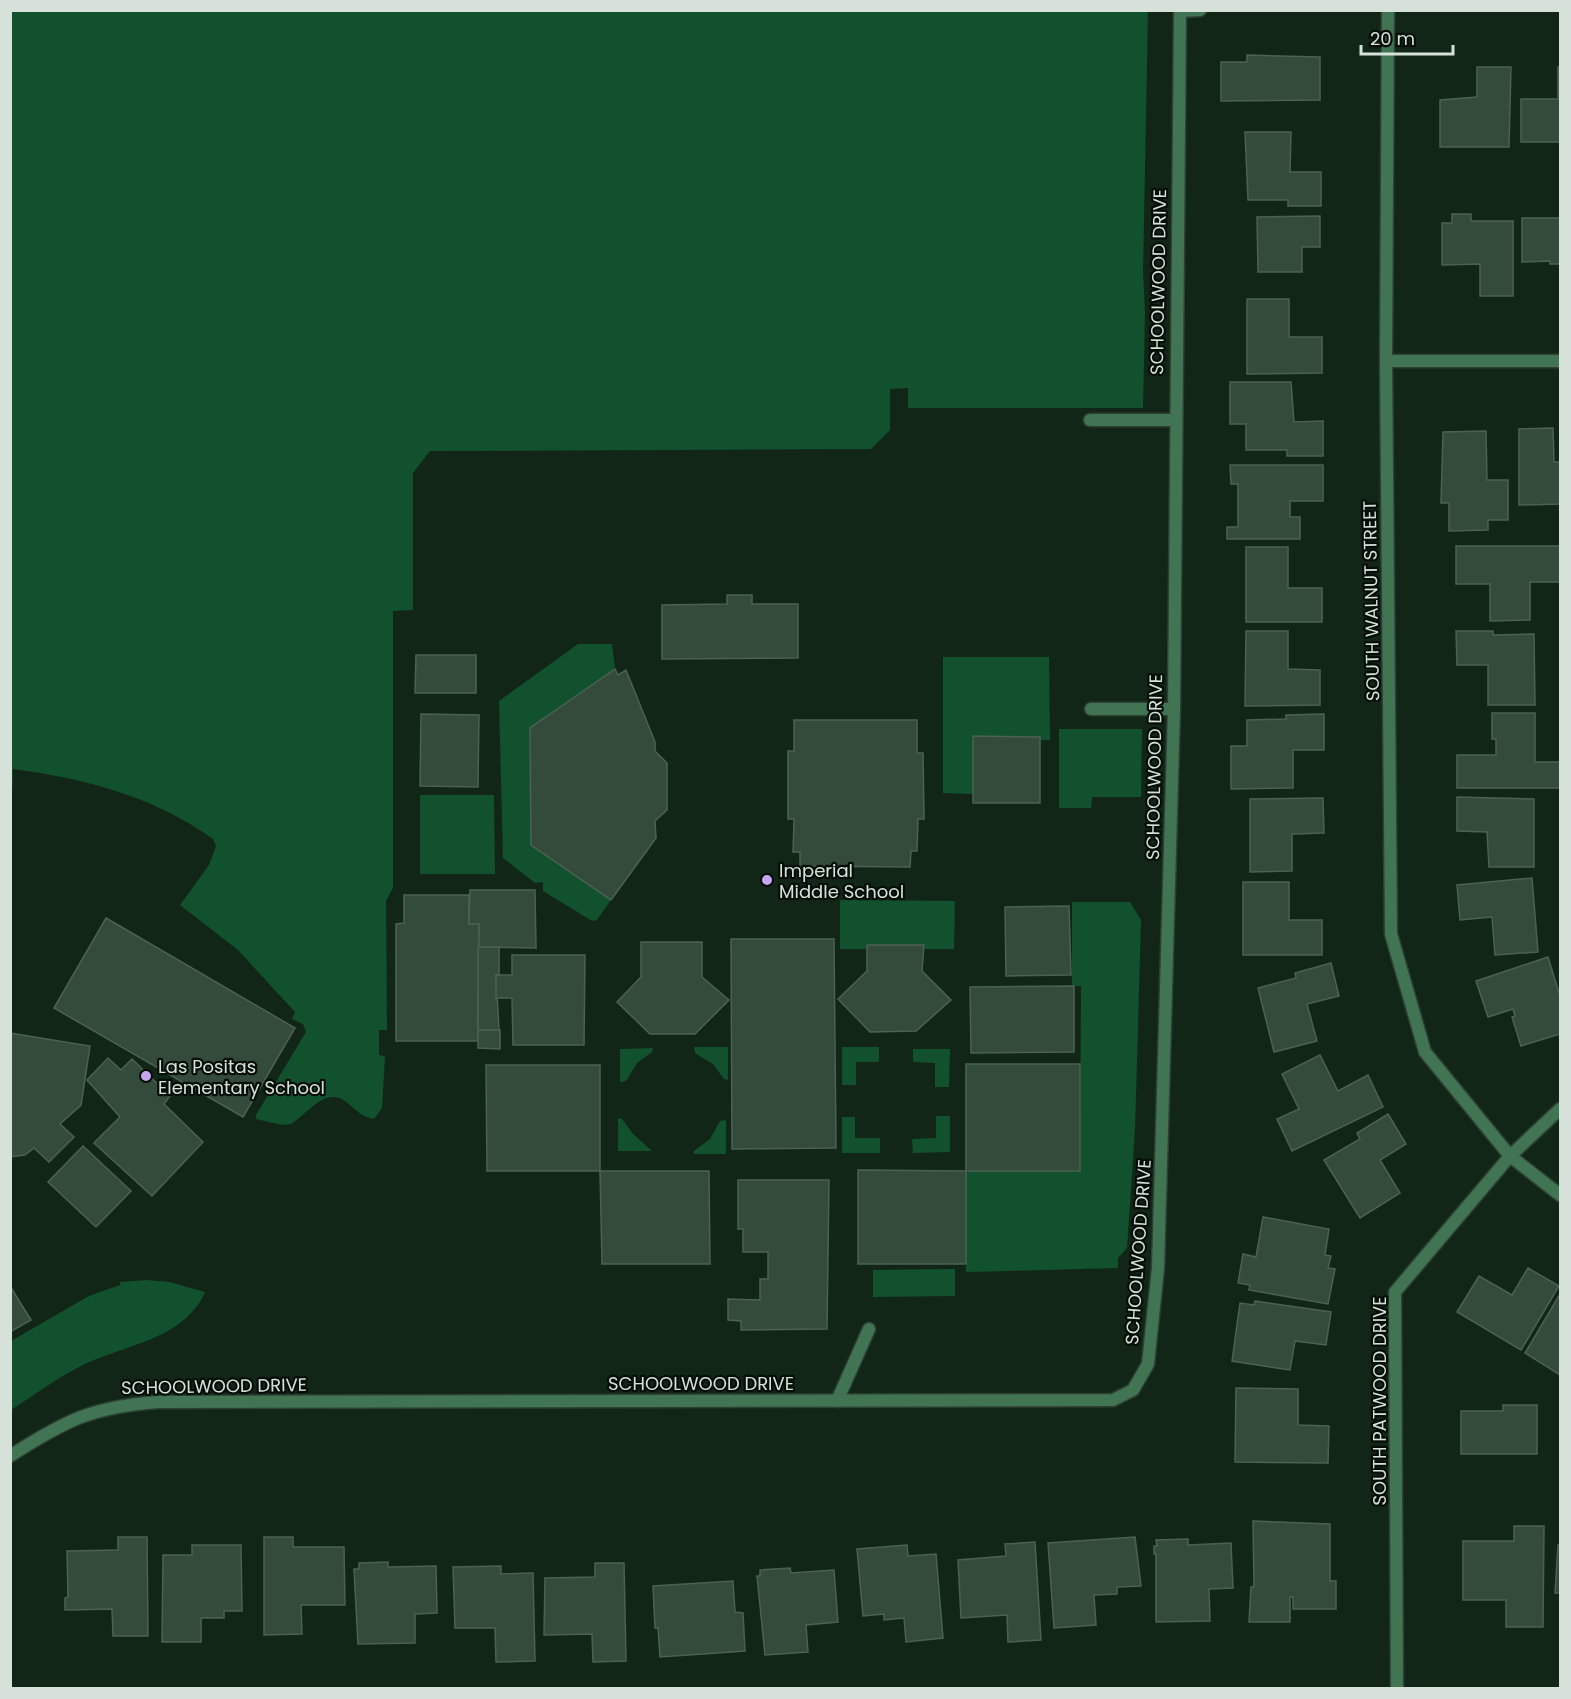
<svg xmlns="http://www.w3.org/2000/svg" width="1571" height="1699" viewBox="0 0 1571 1699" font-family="Poppins,sans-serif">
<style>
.green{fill:#12512e}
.building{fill:#344a3b;stroke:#4b6252;stroke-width:1.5}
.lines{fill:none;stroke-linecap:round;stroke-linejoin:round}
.lane-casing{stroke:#2d4033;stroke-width:15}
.street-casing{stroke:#2d4033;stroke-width:15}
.lane{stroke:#417452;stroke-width:12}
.street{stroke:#417452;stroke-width:12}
.poi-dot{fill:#c6a6f0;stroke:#050d07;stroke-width:2}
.labels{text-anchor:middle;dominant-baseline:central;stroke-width:4.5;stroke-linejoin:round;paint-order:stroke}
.street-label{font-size:18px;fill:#d6e2d9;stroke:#050d07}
.poi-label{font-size:18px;fill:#d6e2d9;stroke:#050d07;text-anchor:start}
</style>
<rect width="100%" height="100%" fill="#122618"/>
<!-- green -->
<g class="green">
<path d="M11,10L1148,11L1143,272L1145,313L1143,408H908V388L890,389V430L871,449L430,451L413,473V610L393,611V888L386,901L387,1030H379V1055L385,1056L382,1108L374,1119C363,1117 358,1112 350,1105C327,1083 310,1112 291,1124L282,1125L256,1119V1115L306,1032L303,1024L292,1019L295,1012L238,950L180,905L209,865L216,846L213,839C153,796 86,779 13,769L11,818Z"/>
<path d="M578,644H612L615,669L530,728L531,845L611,900L597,920L592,921L543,891V882L535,883L503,858L499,701Z"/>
<path d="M943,657H1049L1050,740H1040V737L973,736V794L943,793Z"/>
<path d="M1059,729H1142L1141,797H1092L1091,808H1059Z"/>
<path d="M420,795H494L495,874H420Z"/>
<path d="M840,900L955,901L954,949H924V945H867V949H840Z"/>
<path d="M1072,902H1130L1141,920L1135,1130L1127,1248L1118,1258V1268L966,1272V1171H1080L1081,986H1072Z"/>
<path d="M694,1047H728V1080L724,1079L713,1064L695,1053Z"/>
<path d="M842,1047H879V1062H856V1085H842Z"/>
<path d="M653,1048L652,1052L637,1063L626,1081L620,1082V1049Z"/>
<path d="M913,1049H950L949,1087H935V1063L913,1062Z"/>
<path d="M936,1116H950V1152L913,1153L912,1139L936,1138Z"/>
<path d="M842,1117H855V1138H880V1153H842Z"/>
<path d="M618,1118L622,1119L633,1134L652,1151H618Z"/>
<path d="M726,1120V1154H694V1151L710,1139L720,1121Z"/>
<path d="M955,1269V1296L873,1297V1270Z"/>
<path d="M147,1280L169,1282L205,1292C184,1340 123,1345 81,1366C57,1378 34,1395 11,1410V1341L89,1296L120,1285V1282Z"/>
</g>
<!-- building -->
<g class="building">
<path d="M1247,55L1320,57V100L1221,101V62H1247Z"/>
<path d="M1477,67H1511L1509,147H1440V100L1477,97Z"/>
<path d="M1558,67H1560V142H1521V99H1558Z"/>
<path d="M1245,132H1291L1290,172H1321V206H1288V200H1248Z"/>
<path d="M1452,214H1471V221H1513V296H1480V264L1442,265V223H1452Z"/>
<path d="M1320,216V247H1302V272H1258L1257,217Z"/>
<path d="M1522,218H1560V294V264H1550V261L1522,262Z"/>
<path d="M1247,299H1289V337H1322V373L1247,374Z"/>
<path d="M1230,382H1291L1294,422L1323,421V456H1287V450H1246V424H1230Z"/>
<path d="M1553,428L1554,462H1560V504L1519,505V429Z"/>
<path d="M1486,431L1487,480H1508V520H1488V530L1449,531V503H1441L1443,432Z"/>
<path d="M1230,465H1323V501H1290V517H1300V539H1227V527H1238V484H1231Z"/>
<path d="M1456,546H1560V582H1530V620L1490,621V584H1456Z"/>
<path d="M1246,547H1288V588H1322V622H1246Z"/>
<path d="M727,595H752V604H798V658L662,659V605L727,604Z"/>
<path d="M1246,631H1288V669L1320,670V705L1245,706Z"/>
<path d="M1456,631H1493V635L1534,634L1535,705H1488V665H1457Z"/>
<path d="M416,655H476V693H415Z"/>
<path d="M615,669L618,675L626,670L655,742V751L667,763V810L655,821L656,838L611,900L531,845L530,728Z"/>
<path d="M1492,713H1535V762H1560V788H1457V755H1496V739H1492Z"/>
<path d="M421,714L479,715L478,787L420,786Z"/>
<path d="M1324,714V750H1293V788L1231,789V746H1247V720L1286,719V715Z"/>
<path d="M794,720H917V753H923L924,819H918L917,851H911L910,867L800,866V852H793L794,819H788V751H794Z"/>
<path d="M973,736L1040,737V803H973Z"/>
<path d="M1457,797L1534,799V867H1489L1487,832L1457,831Z"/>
<path d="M1323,798L1324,833L1292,834V871L1250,872V799Z"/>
<path d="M1532,878L1538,952L1495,955L1492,917L1460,920L1457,885Z"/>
<path d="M1243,882H1289V920H1322V955H1243Z"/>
<path d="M470,890H535L536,948L478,947L479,924H469Z"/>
<path d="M404,895H469V924H479L478,1041H396V924L404,923Z"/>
<path d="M1069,906L1071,975L1006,976L1005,907Z"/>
<path d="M106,918L295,1028L243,1117L54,1008Z"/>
<path d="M731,939H834L836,1148L732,1149Z"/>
<path d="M641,942H702V977L729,1000L695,1034H650L617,1002L641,977Z"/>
<path d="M867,945H924L922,971L951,1000L916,1031L870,1032L838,999L867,971Z"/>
<path d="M478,947H499V975H496L499,1030H478Z"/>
<path d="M512,955H585L584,1045H513L512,998H496V975H512Z"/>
<path d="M1548,957L1560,996V1034L1521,1046L1512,1017L1515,1016L1513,1009L1488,1017L1476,981Z"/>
<path d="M1331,963L1339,996L1307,1004L1317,1041L1274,1052L1258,988L1296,978L1295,973Z"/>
<path d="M1074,986V1052L971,1053L970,987Z"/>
<path d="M478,1030H500V1049L478,1048Z"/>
<path d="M10,1033L90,1046L81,1105L60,1124L74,1137L49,1162L34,1148L25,1155L10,1157Z"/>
<path d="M1320,1055L1338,1091L1368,1075L1383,1107L1292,1151L1277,1119L1299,1109L1282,1074Z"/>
<path d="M108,1058L121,1070L132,1059L170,1096L164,1104L203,1142L152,1196L94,1143L120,1117L87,1080Z"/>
<rect x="966" y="1064" width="114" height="107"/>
<path d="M486,1065H600V1171H487Z"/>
<path d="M1388,1114L1406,1144L1380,1160L1400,1193L1360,1218L1324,1160L1360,1139L1357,1133Z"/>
<path d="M83,1146L131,1191L96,1227L48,1182Z"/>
<path d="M858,1170L966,1171V1264H858Z"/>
<path d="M600,1171H709L710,1264H602Z"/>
<path d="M738,1180H829L827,1329L741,1330V1321L728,1320V1299L760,1300V1279H768V1252H743V1229H738Z"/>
<path d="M1263,1217L1329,1229L1325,1255L1331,1256L1328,1268L1335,1269L1328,1304L1249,1290L1250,1285L1238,1283L1243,1254L1256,1257Z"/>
<path d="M1528,1268L1559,1286L1521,1350L1457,1312L1479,1276L1512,1295Z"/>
<path d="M10,1286L31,1320L10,1332Z"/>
<path d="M1560,1294V1375L1525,1353Z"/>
<path d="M1255,1301L1331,1312L1326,1345L1295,1341L1290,1370L1232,1361L1240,1303L1254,1305Z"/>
<path d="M1236,1388L1298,1389V1425L1329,1426L1328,1463L1235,1462Z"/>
<path d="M1503,1405H1537V1454H1461V1411H1503Z"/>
<path d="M1253,1521L1330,1524V1581H1336V1609H1293V1597H1290V1622H1249L1251,1587H1254Z"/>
<path d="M1514,1526H1544L1543,1627H1506V1600H1463V1541H1514Z"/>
<path d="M118,1537H147L148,1636H113L112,1609L65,1610V1598L68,1597L67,1551L118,1550Z"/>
<path d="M264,1537H293V1547H344L345,1605H301L302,1634L264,1635Z"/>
<path d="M1135,1537L1141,1586L1117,1587V1594L1094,1595L1096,1625L1054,1628L1048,1543Z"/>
<path d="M1188,1539V1545L1231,1543L1233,1588L1209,1589L1210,1621L1156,1622V1554H1154V1546H1157L1156,1540Z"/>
<path d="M1035,1542L1041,1640L1008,1642L1007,1615L961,1618L958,1560L1006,1556L1005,1544Z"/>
<path d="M192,1545H241L242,1611H224V1618H201V1642H162L163,1555H192Z"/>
<path d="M907,1545L908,1556L936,1554L943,1638L906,1642L904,1618L884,1620V1614L863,1616L857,1549Z"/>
<path d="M1558,1545H1560V1593H1555Z"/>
<path d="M388,1562V1567L436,1566L437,1613L415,1614V1643L358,1644L354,1569H359V1563Z"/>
<path d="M595,1563H624L626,1661L593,1662L592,1634L544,1635L545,1578L595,1577Z"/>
<path d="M501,1566V1574L533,1573L535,1661L496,1662L495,1628H455L453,1567Z"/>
<path d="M790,1568L791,1573L834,1570L838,1622L806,1625L808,1652L765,1655L757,1576H760V1570Z"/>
<path d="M733,1581L735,1612L743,1613L745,1651L660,1657L658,1628H655L653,1586Z"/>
</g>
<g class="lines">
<defs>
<g id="lane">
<path d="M1090,420H1175"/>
<path d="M1091,709H1174"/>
<path d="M837,1401L869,1329"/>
</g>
<g id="street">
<path d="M1388,10L1386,361L1391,934L1425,1052L1510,1156L1560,1195"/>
<path d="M1386,361H1560"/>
<path d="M10,1456C66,1420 92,1407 158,1402L1113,1400L1133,1390L1148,1364L1158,1268L1174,709L1180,11L1200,10"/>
<path d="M1397,1688L1395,1292L1510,1156L1560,1109"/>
</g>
</defs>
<!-- lane casing -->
<use href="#lane" class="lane-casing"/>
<!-- street casing -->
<use href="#street" class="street-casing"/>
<!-- lane -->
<use href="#lane" class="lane"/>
<!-- street -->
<use href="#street" class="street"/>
</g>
<!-- markers -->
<g class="poi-dot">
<circle cx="767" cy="880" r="6"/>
<circle cx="146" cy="1076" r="6"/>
</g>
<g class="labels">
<!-- street labels -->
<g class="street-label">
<text transform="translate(1158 282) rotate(-89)">SCHOOLWOOD DRIVE</text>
<text transform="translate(1371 601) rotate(-91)">SOUTH WALNUT STREET</text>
<text transform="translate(1154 767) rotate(-89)">SCHOOLWOOD DRIVE</text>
<text transform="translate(1138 1252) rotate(-86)">SCHOOLWOOD DRIVE</text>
<text x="701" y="1383">SCHOOLWOOD DRIVE</text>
<text transform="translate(214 1386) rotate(-1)">SCHOOLWOOD DRIVE</text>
<text transform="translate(1379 1401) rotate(-90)">SOUTH PATWOOD DRIVE</text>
</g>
<!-- poi labels -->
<g class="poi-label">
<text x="779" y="870">Imperial<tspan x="779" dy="21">Middle School</tspan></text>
<text x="158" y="1066">Las Positas<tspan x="158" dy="21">Elementary School</tspan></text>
</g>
</g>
<!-- border -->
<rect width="1571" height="1699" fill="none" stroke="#d6e2d9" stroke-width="24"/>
<!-- scale -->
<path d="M1361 45v9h92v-9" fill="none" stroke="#d6e2d9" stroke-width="3"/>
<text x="1370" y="45" font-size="18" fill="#d6e2d9" stroke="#050d07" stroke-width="4.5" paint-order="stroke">20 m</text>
</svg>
